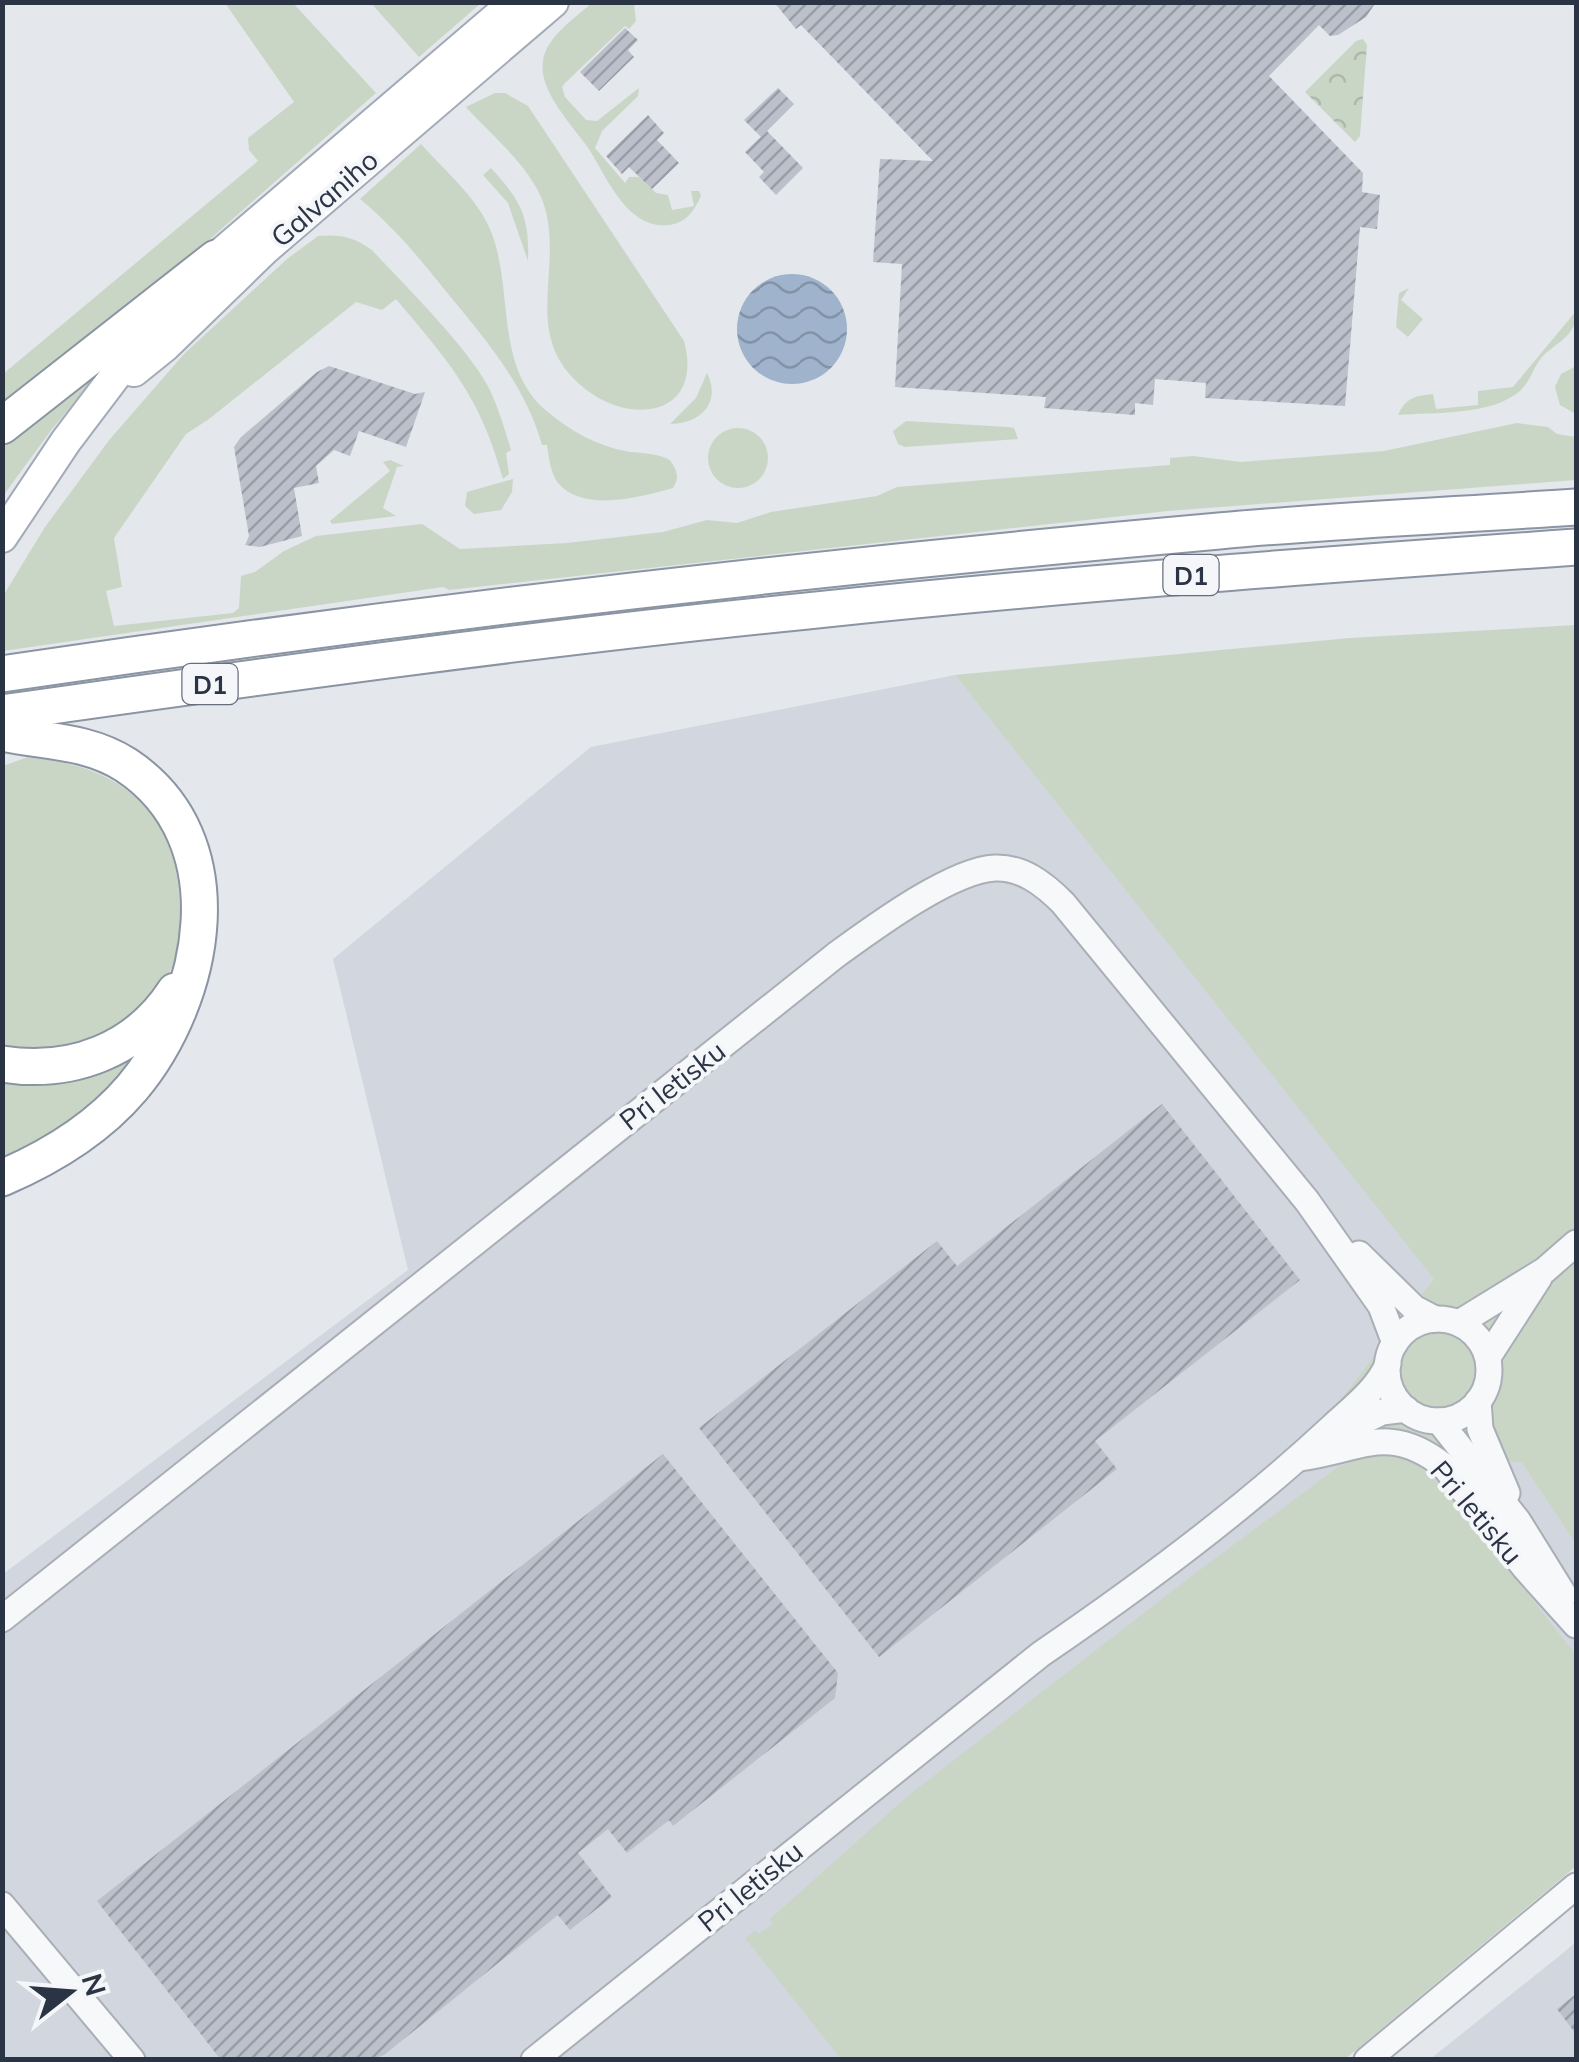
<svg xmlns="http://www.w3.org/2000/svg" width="1579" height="2062" viewBox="0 0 1579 2062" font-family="Mulish,sans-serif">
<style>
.built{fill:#d2d6de}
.grass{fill:#c9d6c5}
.park{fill:url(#park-crowns)}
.water{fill:url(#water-waves)}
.building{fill:url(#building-hatch)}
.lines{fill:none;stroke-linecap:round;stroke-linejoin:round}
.minor-casing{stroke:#a9aeb7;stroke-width:29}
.major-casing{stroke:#a3abb8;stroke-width:34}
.highway-casing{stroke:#8b94a3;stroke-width:39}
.minor{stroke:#f7f8fa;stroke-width:25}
.major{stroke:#fff;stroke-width:30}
.highway{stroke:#fff;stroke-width:35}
.labels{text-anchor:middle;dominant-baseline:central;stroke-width:8;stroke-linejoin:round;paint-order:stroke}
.shield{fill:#f4f6f9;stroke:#676e7b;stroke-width:2.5}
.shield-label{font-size:25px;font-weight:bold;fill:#2b3445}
.street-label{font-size:28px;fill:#2b3445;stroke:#f4f6f9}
</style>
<defs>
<pattern id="park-crowns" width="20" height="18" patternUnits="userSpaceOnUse" patternTransform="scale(2.5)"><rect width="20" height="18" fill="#c9d6c5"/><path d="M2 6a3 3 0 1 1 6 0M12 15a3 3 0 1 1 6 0" fill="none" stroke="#adb8ab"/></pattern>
<pattern id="water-waves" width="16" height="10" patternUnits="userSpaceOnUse" patternTransform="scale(2.5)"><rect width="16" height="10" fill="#9fb4cc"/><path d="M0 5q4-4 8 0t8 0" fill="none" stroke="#8293a7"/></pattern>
<pattern id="building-hatch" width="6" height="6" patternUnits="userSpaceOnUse" patternTransform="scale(2.5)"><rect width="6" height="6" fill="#bbc0ca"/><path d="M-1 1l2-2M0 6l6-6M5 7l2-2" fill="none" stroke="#989da6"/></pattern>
</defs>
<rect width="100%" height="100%" fill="#e4e7ec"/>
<!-- built -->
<g class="built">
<path d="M955,675L1435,1279L1300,1451L1390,1448L1522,1463L1576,1544V1866L1345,2059L3,2060V1574L408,1270L333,959L591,747Z"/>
<path d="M1576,1942V2059L1429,2060L1563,1953Z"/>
</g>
<!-- grass -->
<g class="grass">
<path d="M225,3H293L376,93L86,348L3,413V374L258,161L249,150L248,138L294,102Z"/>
<path d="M371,3H481L419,57Z"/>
<path d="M592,3H634L636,21L629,29L625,26L565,83L562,87L565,97L586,120L597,121L639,88L638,96L602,131L595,148L625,183L629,177H639L656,193L668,195L672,210L694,206L691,191H699L701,196C694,211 686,223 669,225C628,230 607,178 589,149C573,126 538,91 543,61C546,37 575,18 592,3Z"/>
<path d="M495,93H505L528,106L684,341C704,415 632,427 584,388C518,335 566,268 543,202C530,166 491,135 466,107Z"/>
<path d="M421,144C445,171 480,200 492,234C514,294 494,369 549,413C572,432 596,445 625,451C640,454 656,452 670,460C677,471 680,477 673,488C641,497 583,513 558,483C550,472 549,458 547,445H542C526,387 487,341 449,295C421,260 395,228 360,199Z"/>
<path d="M491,168C520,200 530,216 528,261L508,203L483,175Z"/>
<path d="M318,236C340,234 354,237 372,250C406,287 468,347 490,390C499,410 505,430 511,450L506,453L509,474L503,479C480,396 450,363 396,299L382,310L356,302L209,419L186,434L114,538L122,587L106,591L114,626L233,613L239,608L241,576L255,572L284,551L316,536L422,524L460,549L567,543L663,532L707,520L737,523L771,512L877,496L897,487L1170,465V458L1193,456L1241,462L1384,451L1517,423L1548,427L1557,434L1576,437V480L1168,511L449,590L443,587L3,651V596L45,527L110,439L184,354L287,259Z"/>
<path d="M1409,288L1401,300L1423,319L1408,337L1396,327L1399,293Z"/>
<path d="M1576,311C1577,333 1562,340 1546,353C1534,363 1532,380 1520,391C1491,416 1434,412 1398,415C1406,398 1414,396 1433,394L1436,409L1478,405V391L1513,387Z"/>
<path d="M105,366L52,429L3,496V448Z"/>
<path d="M1576,366V414L1560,405L1555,387L1561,374Z"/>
<path d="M707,373C722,403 700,424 670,424L696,398Z"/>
<path d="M906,421L1008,427L1014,428L1018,439L905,447L898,444L893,431Z"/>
<circle cx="738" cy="458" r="30"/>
<path d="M390,460L404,466L397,467L383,508L396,516L332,524L330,521L390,471L383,462Z"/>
<path d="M513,479L512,492L501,510L474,514L465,506L467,492Z"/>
<path d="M1576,625V1544L1522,1463L1390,1448L1299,1453L1434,1279L955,675L1350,638Z"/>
<path d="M28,757C122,765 180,814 180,911L187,913C185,923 185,935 182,944C167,989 122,1042 73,1049C51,1053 26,1050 3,1051V766Z"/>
<path d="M129,1059L134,1063L91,1107L3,1165L2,1082C48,1087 90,1083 129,1059Z"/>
<path d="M1372,1454H1396L1411,1460L1443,1487L1576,1655V1866L1345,2059H841L745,1938L755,1931L759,1934L773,1924L770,1919L909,1795L1189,1578L1338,1467Z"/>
</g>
<!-- park -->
<path class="park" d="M1363,39L1367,45L1360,136L1355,142L1305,92L1356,41Z"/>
<!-- water -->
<circle class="water" cx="792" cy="329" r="55"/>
<!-- building -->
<g class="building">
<path d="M774,2H1376L1366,17L1338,35L1330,36L1319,25L1269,76L1363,173L1362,192L1380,195L1377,229L1360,227L1345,406L1205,398L1206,383L1155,379L1153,405L1135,403V415L1044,408L1046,397L895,387L902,264L873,262L880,159L933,161L801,25L796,29Z"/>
<path d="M625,28L638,40L628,50L634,57L599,91L580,72Z"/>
<path d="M778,88L794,104L761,137L744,120Z"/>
<path d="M648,115L664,133L657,140L679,163L652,189L629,167L622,174L606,156Z"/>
<path d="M767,131L803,168L776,195L759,177L764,172L745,152Z"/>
<path d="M329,366L415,394L425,392L406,447L359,431L350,456L334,450L316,466L319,483L294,488L302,536L260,547L245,545L249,536L234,447L241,437L317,372Z"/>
<path d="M1162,1104L1300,1280L1095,1441L1117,1469L879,1657L699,1428L937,1241L957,1266Z"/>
<path d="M663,1454L838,1673L835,1698L673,1826L669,1820L627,1853L608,1829L578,1853L612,1897L570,1930L558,1915L384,2055L369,2060H221L97,1901Z"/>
<path d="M1576,1994V2034L1557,2009Z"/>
</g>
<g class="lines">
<defs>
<g id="minor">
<path d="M1359,1254L1414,1308L1435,1319"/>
<circle cx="1438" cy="1370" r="51"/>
<path d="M1459,1323L1545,1270L1576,1243"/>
<path d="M1488,1357L1539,1278"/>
<path d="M1478,1401L1480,1429L1507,1493"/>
<path d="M1439,1421L1518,1521L1564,1595"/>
<path d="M1337,1434L1382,1412L1406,1409"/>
<path d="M1299,1458C1361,1450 1388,1422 1444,1466L1525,1568L1576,1625"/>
<path d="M2,1619L836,955C872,929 951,870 995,868C1023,867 1045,885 1063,903L1307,1201L1381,1306L1395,1343"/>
<path d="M2,1905L132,2060"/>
<path d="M534,2060L1041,1654C1142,1585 1243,1510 1332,1427C1352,1408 1377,1390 1388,1364"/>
<path d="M1367,2060L1576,1886"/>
</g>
<g id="major">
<path d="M134,371L165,346L265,249L553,2"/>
<path d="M2,537L66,441L147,334L216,258L515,2"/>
</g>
<g id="highway">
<path d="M2,426L216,258"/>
<path d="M2,674C406,614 813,567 1219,531C1338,520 1458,515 1576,507"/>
<path d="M2,713C270,675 538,638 807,611C1063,584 1320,565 1576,547"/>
<path d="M2,733C45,742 87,740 126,765C238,839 207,999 132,1088C98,1128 51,1157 2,1178"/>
<path d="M2,1064C72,1075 137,1050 175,991"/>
</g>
</defs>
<!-- minor casing -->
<use href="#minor" class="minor-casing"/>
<!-- major casing -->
<use href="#major" class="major-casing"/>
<!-- highway casing -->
<use href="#highway" class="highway-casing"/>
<!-- minor -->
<use href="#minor" class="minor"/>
<!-- major -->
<use href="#major" class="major"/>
<!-- highway -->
<use href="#highway" class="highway"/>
</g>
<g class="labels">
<!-- shield labels -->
<g class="shield">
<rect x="1163.5" y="555" width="55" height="40" rx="8"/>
<rect x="182.5" y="664" width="55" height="40" rx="8"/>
</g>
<g class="shield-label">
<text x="1191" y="575">D1</text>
<text x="210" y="684">D1</text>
</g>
<!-- street labels -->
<g class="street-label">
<text transform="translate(324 198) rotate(-41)">Galvaniho</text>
<text transform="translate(672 1085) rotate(-38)">Pri letisku</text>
<text transform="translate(1477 1512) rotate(50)">Pri letisku</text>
<text transform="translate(750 1886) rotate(-39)">Pri letisku</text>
</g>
</g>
<!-- border -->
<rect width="1579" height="2062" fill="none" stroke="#2b3445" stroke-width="10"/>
<!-- north arrow -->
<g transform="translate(70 1992) rotate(73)" stroke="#f4f6f9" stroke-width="8" paint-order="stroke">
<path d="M0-8L18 38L0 25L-18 38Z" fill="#2b3445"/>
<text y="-15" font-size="28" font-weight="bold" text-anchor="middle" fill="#2b3445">N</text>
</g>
</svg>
